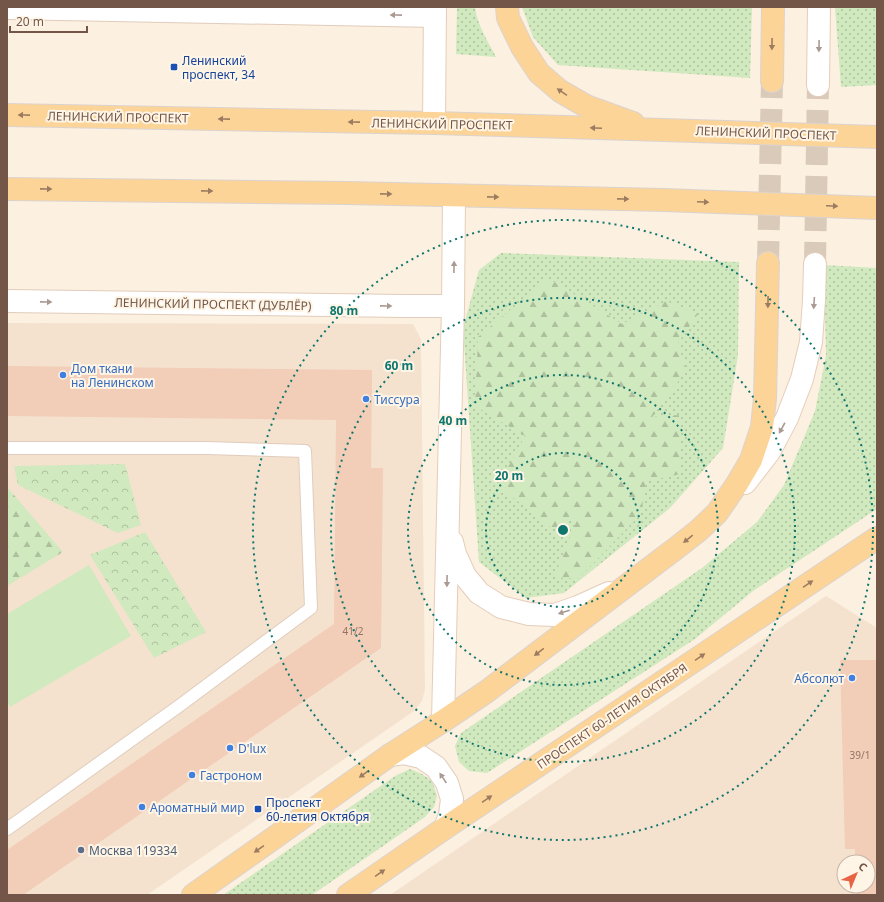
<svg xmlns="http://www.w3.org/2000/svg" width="884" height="902" viewBox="0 0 884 902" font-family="'Noto Sans',sans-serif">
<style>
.residential{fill:#f4e2cf;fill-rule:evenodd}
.grass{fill:url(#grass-dots)}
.forest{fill:url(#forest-firs)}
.park{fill:url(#park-crowns)}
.pitch{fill:#d1e9bf}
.building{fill:#f2cdb8}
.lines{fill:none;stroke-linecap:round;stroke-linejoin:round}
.secondary-tunnel{stroke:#dacaba;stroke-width:22;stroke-dasharray:22 11;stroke-linecap:butt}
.primary-tunnel{stroke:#dacaba;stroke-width:22;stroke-dasharray:22 11;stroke-linecap:butt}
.service-casing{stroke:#e0ccbc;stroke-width:14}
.minor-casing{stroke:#e0ccbc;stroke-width:24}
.tertiary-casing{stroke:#e0ccbc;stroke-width:24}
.secondary-casing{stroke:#e5cdba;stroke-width:24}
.primary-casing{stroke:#dbd3cf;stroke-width:24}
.service{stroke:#fff;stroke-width:12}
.minor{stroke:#fff;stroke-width:22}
.tertiary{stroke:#fff;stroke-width:22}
.secondary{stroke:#fff;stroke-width:22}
.primary{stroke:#fcd498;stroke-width:22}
.primary-bridge-casing{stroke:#dbd3cf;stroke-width:24;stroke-linecap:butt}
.primary-bridge{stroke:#fcd498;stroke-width:22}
.oneway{fill:#ab9a91}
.oneway2{fill:#9c7c60}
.ring{fill:none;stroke:#0f766e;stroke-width:2;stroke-dasharray:2 4}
.transit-dot{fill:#1a4fb4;stroke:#fff5e6;stroke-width:1.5}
.shop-dot{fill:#3f7fe0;stroke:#fff5e6;stroke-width:1.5}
.service-dot{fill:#5c6f8a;stroke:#fff5e6;stroke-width:1.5}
.labels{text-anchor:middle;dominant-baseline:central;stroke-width:4;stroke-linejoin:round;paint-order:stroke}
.number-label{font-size:10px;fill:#937464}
.transit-label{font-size:12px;fill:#164399;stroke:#fff5e6;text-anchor:start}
.street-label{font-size:12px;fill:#735648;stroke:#fff5e6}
.shop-label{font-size:12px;fill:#366cbe;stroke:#fff5e6;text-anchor:start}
.service-label{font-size:12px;fill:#4e5e75;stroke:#fff5e6;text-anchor:start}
.centre{fill:#0f766e;stroke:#fff5e6;stroke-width:2}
.ring-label{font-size:12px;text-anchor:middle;font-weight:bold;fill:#0f766e;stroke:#fff5e6;stroke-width:4;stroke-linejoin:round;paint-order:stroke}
</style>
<defs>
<pattern id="grass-dots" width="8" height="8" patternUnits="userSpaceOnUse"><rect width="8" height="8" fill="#d1e9bf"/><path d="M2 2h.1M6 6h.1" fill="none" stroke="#aec09d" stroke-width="1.8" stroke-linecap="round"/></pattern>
<pattern id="forest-firs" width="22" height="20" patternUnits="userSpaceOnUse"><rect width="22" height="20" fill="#d1e9bf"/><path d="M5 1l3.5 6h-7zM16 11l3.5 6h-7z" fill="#aec09d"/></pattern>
<pattern id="park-crowns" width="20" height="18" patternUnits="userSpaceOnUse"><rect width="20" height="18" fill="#d1e9bf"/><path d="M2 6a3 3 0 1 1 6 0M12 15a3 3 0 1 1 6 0" fill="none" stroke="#aec09d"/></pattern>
</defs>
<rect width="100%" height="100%" fill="#fcf0e0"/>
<!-- residential -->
<g class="residential">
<path d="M7,323L413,324L421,339L425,689L422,701L414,711L147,895H7Z"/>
<path d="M826,596L877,628V895H390ZM844,862H868V886H844Z"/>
</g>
<!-- grass -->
<g class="grass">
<path d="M457,7H475C477,25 488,41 496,57L456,54Z"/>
<path d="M522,7H752L750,78L558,65L533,37Z"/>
<path d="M835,7H877V85L841,87Z"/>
<path d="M501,253L739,262L738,355L723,448L670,508L564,593L526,598L479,562L463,328L479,270Z"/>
<path d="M824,265L877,268V509L753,591L695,639L487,773L469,771L459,762L455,746L461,733L702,568L757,522L784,485L815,411L826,356Z"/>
<path d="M410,769L422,774L432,781L437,796L434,807L425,817L312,895H223L395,776Z"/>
</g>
<!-- forest -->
<g class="forest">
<path d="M548,278L622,324L666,301L698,314L678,343L686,371L652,417L679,415L681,474L646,481L641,514L578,579L554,577L578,517L553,529L498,486L525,436L475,406L478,337Z"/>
<path d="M7,487L63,552L7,586Z"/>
</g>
<!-- park -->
<g class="park">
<path d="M125,464L141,525L118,533L18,485L14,466Z"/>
<path d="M145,532L206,632L154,658L90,555Z"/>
</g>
<!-- pitch -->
<path class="pitch" d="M89,565L131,636L10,707L7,702V614Z"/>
<!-- building -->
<g class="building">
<path d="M7,366L372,370L371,468H383L381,648L23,895H7V850L334,624L336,420L7,416Z"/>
<path d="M840,660H877V895H856V886H868V862H855V849H845Z"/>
</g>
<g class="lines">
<!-- secondary-tunnel -->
<path class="secondary-tunnel" d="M815,264L818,85"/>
<!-- primary-tunnel -->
<path class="primary-tunnel" d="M768,263L772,81"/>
<defs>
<path id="service" d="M7,448H207L305,451L311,608L179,706L7,829"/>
<g id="minor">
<path d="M7,8L435,16"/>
<path d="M390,755L404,753L421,757L436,767L447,783L452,799L450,815L445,828"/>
</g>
<path id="tertiary" d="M7,301L405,306H453"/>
<g id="secondary">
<path d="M818,85L819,7"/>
<path d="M434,123L435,7"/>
<path d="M745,483L769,452L787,418L802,379L811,342L814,300L815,264"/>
<path d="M452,542L455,554L465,576L479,593L501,607L529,614L555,615L578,607L609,593"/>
<path d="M443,721L453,306L454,196"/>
</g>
<g id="primary">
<path d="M507,7L508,18L522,47L539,73L560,91L586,106L633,123"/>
<path d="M772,81L773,7"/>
<path d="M7,115L434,123L663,130"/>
<path d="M7,189L347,193L664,200"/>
<path d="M193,895L278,835L390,755L443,721L486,692L675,549L698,531L717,513L737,484L751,460L762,427L765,398L768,263"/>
<path d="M348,895L445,828L877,538"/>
</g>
</defs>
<!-- service casing -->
<use href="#service" class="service-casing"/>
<!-- minor casing -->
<use href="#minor" class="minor-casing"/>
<!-- tertiary casing -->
<use href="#tertiary" class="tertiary-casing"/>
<!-- secondary casing -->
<use href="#secondary" class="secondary-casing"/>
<!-- primary casing -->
<use href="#primary" class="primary-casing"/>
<!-- service -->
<use href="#service" class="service"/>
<!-- minor -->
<use href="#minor" class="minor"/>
<!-- tertiary -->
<use href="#tertiary" class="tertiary"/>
<!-- secondary -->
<use href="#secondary" class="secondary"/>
<!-- primary -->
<use href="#primary" class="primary"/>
<defs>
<g id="primary-bridge">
<path d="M663,130L877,137"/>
<path d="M664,200L877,208"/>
</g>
</defs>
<!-- primary-bridge casing -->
<use href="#primary-bridge" class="primary-bridge-casing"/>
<!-- primary-bridge -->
<use href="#primary-bridge" class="primary-bridge"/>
</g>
<!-- one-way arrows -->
<defs><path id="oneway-solid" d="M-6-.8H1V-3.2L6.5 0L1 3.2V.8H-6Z"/></defs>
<g class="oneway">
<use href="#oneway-solid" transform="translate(396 15) rotate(-179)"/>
<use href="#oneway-solid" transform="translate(819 46) rotate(91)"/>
<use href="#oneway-solid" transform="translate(454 267) rotate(-89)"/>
<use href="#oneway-solid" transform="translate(46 302) rotate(1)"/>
<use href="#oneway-solid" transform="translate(814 303) rotate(94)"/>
<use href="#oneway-solid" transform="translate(386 306) rotate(1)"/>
<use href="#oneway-solid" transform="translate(782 428) rotate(119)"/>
<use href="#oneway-solid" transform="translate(447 581) rotate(91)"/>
<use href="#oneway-solid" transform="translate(564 612) rotate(163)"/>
<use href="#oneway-solid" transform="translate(443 778) rotate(-124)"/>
</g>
<g class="oneway2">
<use href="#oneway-solid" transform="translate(772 44) rotate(91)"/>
<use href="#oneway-solid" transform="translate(562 92) rotate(-146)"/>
<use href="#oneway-solid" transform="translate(24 115) rotate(-179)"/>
<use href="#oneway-solid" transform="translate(224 119) rotate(-179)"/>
<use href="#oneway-solid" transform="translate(354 122) rotate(-179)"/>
<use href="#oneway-solid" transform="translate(596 128) rotate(-178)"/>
<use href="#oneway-solid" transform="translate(46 189) rotate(1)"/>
<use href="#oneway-solid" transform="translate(207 191) rotate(1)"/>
<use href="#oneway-solid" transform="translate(386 194) rotate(1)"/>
<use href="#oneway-solid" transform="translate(493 197) rotate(1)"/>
<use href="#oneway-solid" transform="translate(623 199) rotate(1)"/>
<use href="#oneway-solid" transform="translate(703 202) rotate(2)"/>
<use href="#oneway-solid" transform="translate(832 206) rotate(2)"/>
<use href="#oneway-solid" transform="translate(768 302) rotate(91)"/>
<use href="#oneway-solid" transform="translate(688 539) rotate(141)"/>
<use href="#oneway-solid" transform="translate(808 584) rotate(-34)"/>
<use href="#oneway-solid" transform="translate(539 652) rotate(143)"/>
<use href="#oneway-solid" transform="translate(700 657) rotate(-34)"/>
<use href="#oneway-solid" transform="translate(364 774) rotate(144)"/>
<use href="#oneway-solid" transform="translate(487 799) rotate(-34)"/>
<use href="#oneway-solid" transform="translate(259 849) rotate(145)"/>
<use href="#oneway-solid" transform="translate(380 873) rotate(-35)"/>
</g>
<!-- distance rings -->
<g class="ring">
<circle cx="563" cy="530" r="77"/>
<circle cx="563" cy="530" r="155"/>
<circle cx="563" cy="530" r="232"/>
<circle cx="563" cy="530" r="310"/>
</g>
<!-- markers -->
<g class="transit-dot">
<rect x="170" y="63" width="8" height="8" rx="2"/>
<rect x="254" y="805" width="8" height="8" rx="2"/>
</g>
<g class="shop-dot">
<circle cx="63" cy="375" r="4"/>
<circle cx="366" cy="399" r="4"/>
<circle cx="852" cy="678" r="4"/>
<circle cx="230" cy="748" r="4"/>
<circle cx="192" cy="775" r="4"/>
<circle cx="142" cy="807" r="4"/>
</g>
<circle class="service-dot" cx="81" cy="850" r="4"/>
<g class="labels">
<!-- number labels -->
<g class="number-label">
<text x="353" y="631">41/2</text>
<text x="860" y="755">39/1</text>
</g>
<!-- transit labels -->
<g class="transit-label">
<text x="182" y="60">Ленинский<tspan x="182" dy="14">проспект, 34</tspan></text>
<text x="266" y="802">Проспект<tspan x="266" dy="14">60-летия Октября</tspan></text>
</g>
<!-- street labels -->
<g class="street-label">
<text transform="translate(118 117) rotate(1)">ЛЕНИНСКИЙ ПРОСПЕКТ</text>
<text transform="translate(442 124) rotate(1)">ЛЕНИНСКИЙ ПРОСПЕКТ</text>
<text transform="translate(766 133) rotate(2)">ЛЕНИНСКИЙ ПРОСПЕКТ</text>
<text transform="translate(213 304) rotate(1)">ЛЕНИНСКИЙ ПРОСПЕКТ (ДУБЛЁР)</text>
<text transform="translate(612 716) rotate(-34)">ПРОСПЕКТ 60-ЛЕТИЯ ОКТЯБРЯ</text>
</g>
<!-- shop labels -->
<g class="shop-label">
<text x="71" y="368">Дом ткани<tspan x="71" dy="14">на Ленинском</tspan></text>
<text x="374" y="399">Тиссура</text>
<text x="844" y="678" text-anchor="end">Абсолют</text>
<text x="238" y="748">D'lux</text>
<text x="200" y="775">Гастроном</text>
<text x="150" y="807">Ароматный мир</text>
</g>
<!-- service labels -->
<g class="service-label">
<text x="89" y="850">Москва 119334</text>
</g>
</g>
<circle cx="563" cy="530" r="6" class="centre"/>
<g class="ring-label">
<text x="344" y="315">80 m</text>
<text x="399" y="370">60 m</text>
<text x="453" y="425">40 m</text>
<text x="509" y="480">20 m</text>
</g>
<!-- border -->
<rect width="884" height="902" fill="none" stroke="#735648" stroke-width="16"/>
<!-- north arrow -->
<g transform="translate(856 874) rotate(44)"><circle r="19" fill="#fff5e6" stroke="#c7b5a7"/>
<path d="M0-3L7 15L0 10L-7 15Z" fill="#e86344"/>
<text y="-6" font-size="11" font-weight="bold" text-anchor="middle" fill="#735648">С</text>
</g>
<!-- scale -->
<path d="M10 26v6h77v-6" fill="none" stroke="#735648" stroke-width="2"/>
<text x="16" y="26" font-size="12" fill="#735648" stroke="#fff5e6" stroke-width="3" paint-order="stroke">20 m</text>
</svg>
